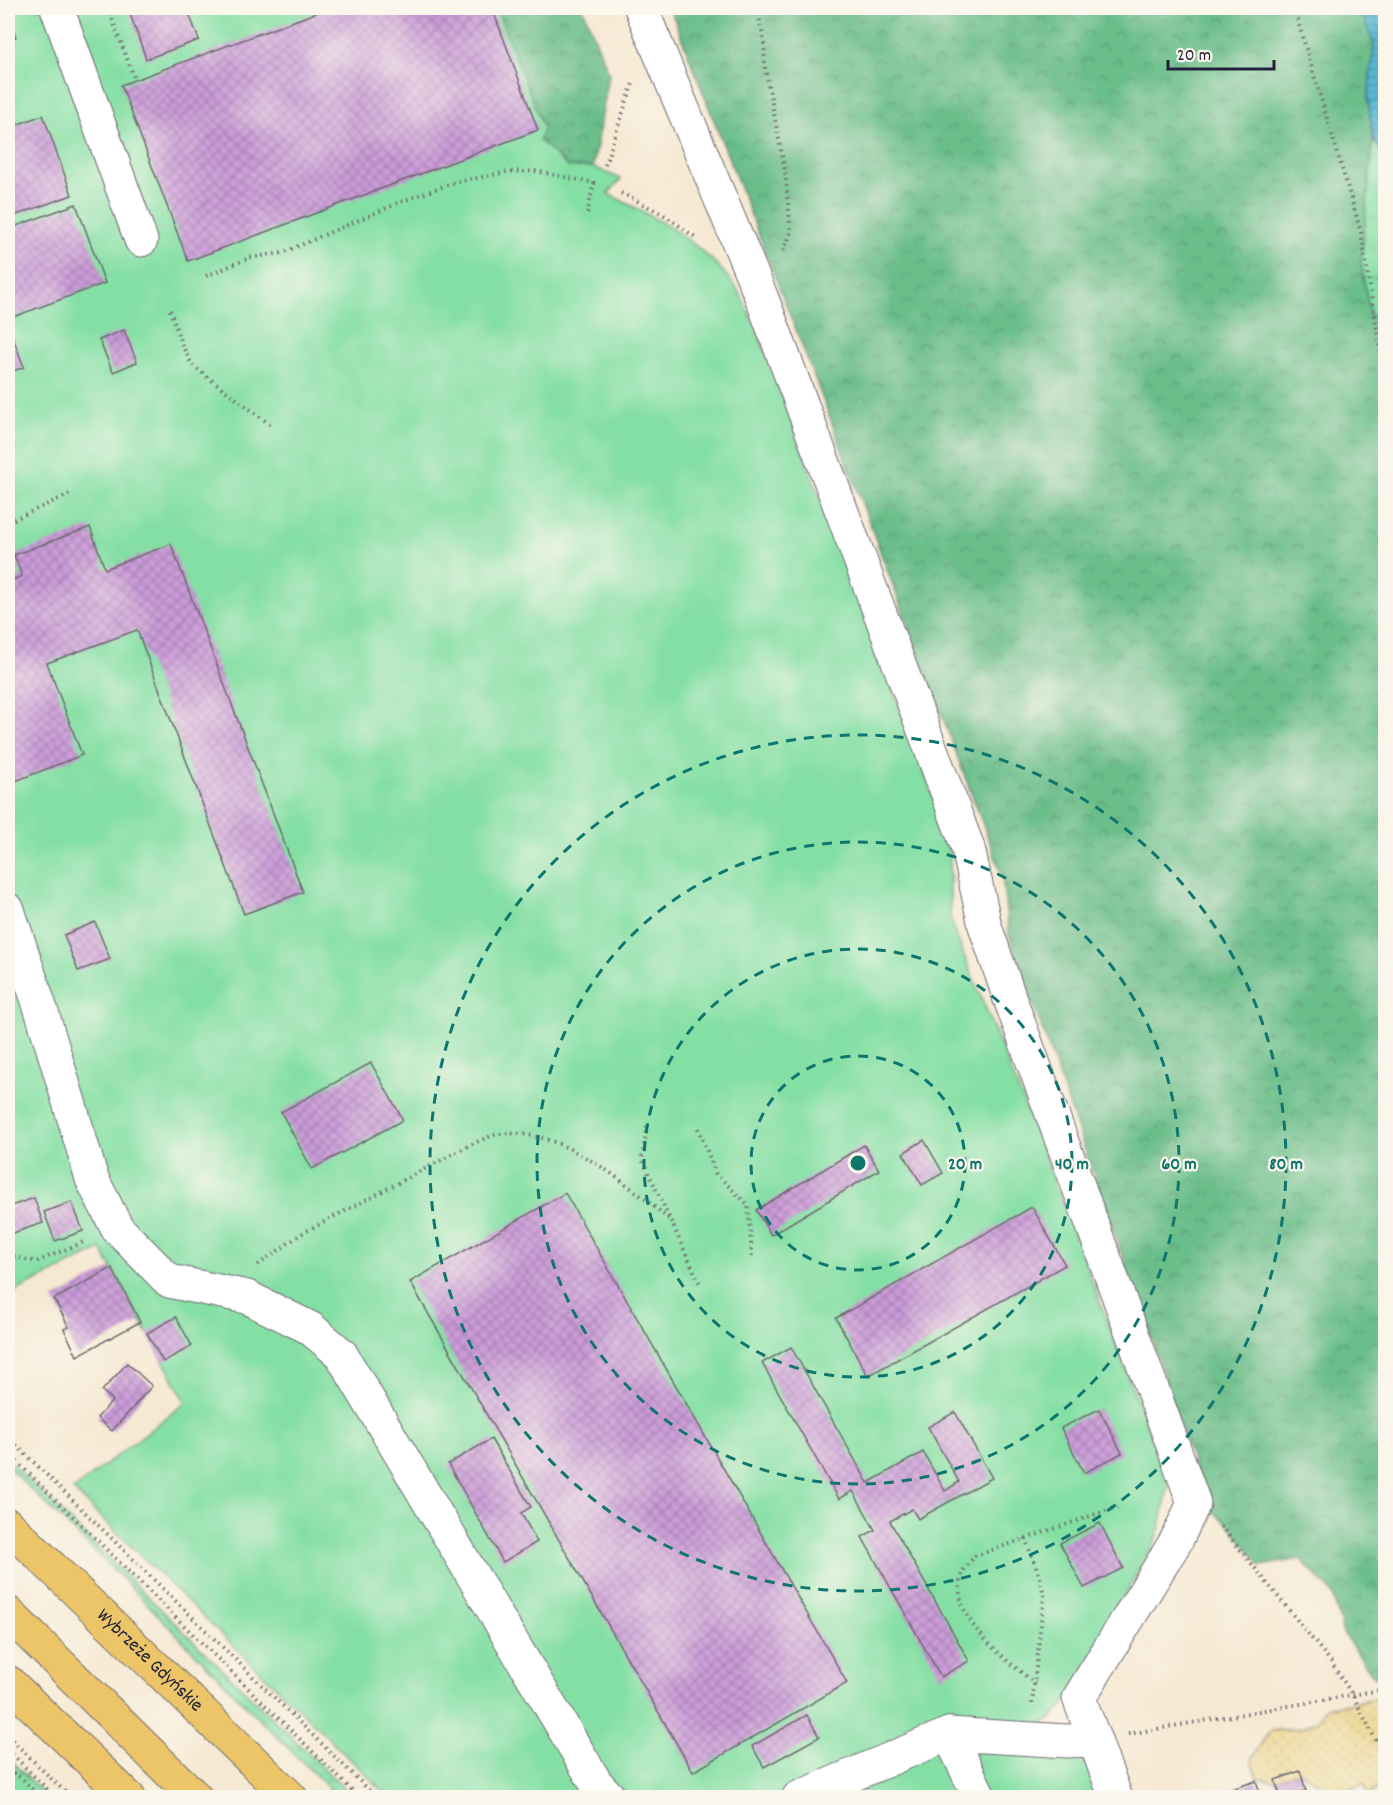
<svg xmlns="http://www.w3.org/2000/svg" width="1393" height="1805" viewBox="0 0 1393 1805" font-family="Dekko,sans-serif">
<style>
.grass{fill:url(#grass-tufts);stroke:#538070;stroke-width:1.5}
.forest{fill:url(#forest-crowns);stroke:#467062;stroke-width:1.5}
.sand{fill:url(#sand-dots);stroke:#887e6c;stroke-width:1.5}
.park{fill:url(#park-crowns);stroke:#538070;stroke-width:1.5}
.garden{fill:#84dfa4;stroke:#538070;stroke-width:1.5}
.water{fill:url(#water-rules);stroke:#3c6e88;stroke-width:1.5}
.building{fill:url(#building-cross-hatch)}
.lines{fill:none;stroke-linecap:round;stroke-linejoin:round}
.minor-casing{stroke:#6c6870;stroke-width:35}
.major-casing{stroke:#6c6870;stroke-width:35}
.path{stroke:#6c6870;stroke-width:4;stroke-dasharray:1.5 4.5;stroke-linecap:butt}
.minor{stroke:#fff;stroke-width:33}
.major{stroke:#edc569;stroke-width:33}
.ring{fill:none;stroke:#0f766e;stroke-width:3;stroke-dasharray:10 8}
.labels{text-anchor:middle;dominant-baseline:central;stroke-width:4.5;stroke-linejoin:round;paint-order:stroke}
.street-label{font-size:20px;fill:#22223b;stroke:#fbf7ec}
.centre{fill:#0f766e;stroke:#fbf7ec;stroke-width:3}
.ring-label{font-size:18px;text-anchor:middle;font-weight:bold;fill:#0f766e;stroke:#fbf7ec;stroke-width:4.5;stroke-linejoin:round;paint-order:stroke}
</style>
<defs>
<pattern id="grass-tufts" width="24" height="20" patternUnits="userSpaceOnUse" patternTransform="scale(1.5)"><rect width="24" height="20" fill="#84dfa4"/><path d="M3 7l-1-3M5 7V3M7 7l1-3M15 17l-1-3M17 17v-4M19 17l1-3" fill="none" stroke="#72bf8e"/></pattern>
<pattern id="forest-crowns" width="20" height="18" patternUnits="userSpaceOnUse" patternTransform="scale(1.5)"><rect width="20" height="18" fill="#6bbe8a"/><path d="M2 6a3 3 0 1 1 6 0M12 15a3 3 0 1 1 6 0" fill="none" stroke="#589a72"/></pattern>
<pattern id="sand-dots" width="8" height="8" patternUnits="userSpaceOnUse" patternTransform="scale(1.5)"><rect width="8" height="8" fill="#eeda9e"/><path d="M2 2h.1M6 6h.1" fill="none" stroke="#ccbb89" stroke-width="1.8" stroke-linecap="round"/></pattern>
<pattern id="park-crowns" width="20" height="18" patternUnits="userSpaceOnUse" patternTransform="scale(1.5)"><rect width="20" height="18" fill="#84dfa4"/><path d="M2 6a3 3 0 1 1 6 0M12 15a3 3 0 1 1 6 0" fill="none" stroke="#72bf8e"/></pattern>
<pattern id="water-rules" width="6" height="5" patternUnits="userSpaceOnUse" patternTransform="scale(1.5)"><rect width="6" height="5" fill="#57b9d5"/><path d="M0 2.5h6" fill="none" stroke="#4896ae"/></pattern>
<pattern id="building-cross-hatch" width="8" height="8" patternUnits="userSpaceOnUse" patternTransform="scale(1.5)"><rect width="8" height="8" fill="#cc9cd9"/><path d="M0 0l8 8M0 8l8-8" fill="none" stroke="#a57fb1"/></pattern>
</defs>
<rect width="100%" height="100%" fill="#fbf7ec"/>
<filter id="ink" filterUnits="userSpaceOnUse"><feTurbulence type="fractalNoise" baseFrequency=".0167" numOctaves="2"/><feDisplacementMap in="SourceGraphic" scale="12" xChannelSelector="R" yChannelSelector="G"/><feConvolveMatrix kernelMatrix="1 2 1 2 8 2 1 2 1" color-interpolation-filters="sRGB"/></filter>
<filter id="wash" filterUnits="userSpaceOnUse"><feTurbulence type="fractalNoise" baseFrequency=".008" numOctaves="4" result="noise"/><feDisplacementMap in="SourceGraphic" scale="24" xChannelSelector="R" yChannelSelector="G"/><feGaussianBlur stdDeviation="1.35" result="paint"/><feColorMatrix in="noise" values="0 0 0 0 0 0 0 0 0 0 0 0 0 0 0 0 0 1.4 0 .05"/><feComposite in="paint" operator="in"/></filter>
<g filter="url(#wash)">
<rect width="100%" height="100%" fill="#f6e9d3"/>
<!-- grass -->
<g class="grass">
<path d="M1373,139L1385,158L1386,316H1370L1361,262Z"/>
<path d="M8,1460L353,1797H338L262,1722L127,1583L8,1467Z"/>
</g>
<!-- forest -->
<g class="forest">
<path d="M496,8H583L609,74L593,167H569L539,140L544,129Z"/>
<path d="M670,8H1360L1374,45L1368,97L1373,139L1361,262L1370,316H1386L1385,1677H1374L1343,1633L1332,1592L1300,1559L1261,1566L1231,1527L1207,1506L1149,1331L1009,935L1002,875L824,402Z"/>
</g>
<!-- sand -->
<path class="sand" d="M1385,1697V1784L1368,1796L1364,1784L1334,1794L1300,1771L1275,1780L1257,1778L1251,1759L1270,1731L1302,1728L1318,1720L1326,1707Z"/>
<!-- park -->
<path class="park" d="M8,1758L47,1797H8Z"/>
<!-- garden -->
<path class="garden" d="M8,8H496L544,129L539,140L568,167H593L621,179L608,194C657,218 710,246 740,294C745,303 749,314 754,323L945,828L950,857V917L955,933L1033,1125L1169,1484L1158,1535L1063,1707L1050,1720L1039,1724L1037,1755L1053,1759L1085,1758L1100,1797H389L73,1490L186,1402L101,1249L8,1295Z"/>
<!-- water -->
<path class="water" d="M1360,8H1385V158L1373,139L1368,97L1374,45Z"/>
<g id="blocks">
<!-- building -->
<g class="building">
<path d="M128,8H187L199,40L146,59Z"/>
<path d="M329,8H492L538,130L188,261L121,85Z"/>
<path d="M8,16L16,37L8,41Z"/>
<path d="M43,115L72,195L8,218V128Z"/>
<path d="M76,204L105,283L8,319V229Z"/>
<path d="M8,324L24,367L8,373Z"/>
<path d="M124,330L137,362L113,372L99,340Z"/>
<path d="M90,527L105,569L171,544L303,892L244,914L137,630L47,663L82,755L8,784V582L22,576L14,555Z"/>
<path d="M95,922L110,959L78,971L64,935Z"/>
<path d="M371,1063L403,1120L312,1169L281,1112Z"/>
<path d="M924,1140L943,1173L922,1185L903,1153Z"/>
<path d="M864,1145L879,1170L771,1235L756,1210Z"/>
<path d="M565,1193L847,1683L693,1772L410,1282Z"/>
<path d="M34,1198L43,1223L10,1234L8,1227V1207Z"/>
<path d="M72,1202L83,1231L55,1241L44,1212Z"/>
<path d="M1032,1207L1065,1265L868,1376L836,1318Z"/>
<path d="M112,1268L140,1322L77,1356L64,1329L69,1327L54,1299Z"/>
<path d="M176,1317L192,1346L163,1362L147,1333Z"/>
<path d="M791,1347L868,1483L923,1452L945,1491L959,1482L928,1427L955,1412L992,1478L918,1519L912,1509L890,1521L969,1661L941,1677L862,1537L875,1530L853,1491L839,1499L762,1363Z"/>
<path d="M127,1363L152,1386L112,1431L97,1418L113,1400L102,1391Z"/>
<path d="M1099,1409L1122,1453L1084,1473L1061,1428Z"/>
<path d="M491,1439L531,1507L521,1513L537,1542L503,1562L448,1464Z"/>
<path d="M1100,1523L1123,1568L1084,1588L1060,1543Z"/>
<path d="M807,1715L819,1737L764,1767L752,1746Z"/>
<path d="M1300,1771L1306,1791L1281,1798L1275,1780Z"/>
<path d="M1256,1781L1262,1798H1232L1229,1790Z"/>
</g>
</g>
</g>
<g filter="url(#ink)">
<use href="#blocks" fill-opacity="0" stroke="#6c6870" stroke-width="1.5"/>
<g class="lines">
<defs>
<g id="minor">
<path d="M57,8L141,240"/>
<path d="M641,8L763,301L968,848L985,926L1010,999L1194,1503L1176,1541L1079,1698L1116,1798"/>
<path d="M8,910L44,1019L92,1179L117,1228L169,1281L247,1297L310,1328L341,1354L596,1783L610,1798"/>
<path d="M949,1734L980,1798"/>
<path d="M798,1798L949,1734L1067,1741L1095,1740"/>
</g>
<g id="major">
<path id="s1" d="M8,1525L291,1798"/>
<path d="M8,1613L196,1798"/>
<path d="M8,1682L129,1798"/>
</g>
</defs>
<!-- minor casing -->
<use href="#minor" class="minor-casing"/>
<!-- major casing -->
<use href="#major" class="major-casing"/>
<!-- path -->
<g class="path">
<path d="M108,8L135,80"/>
<path d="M757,8L764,40L765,67L785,171L791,233L782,254"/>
<path d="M1294,8L1361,232L1381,354L1386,363"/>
<path d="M605,165L634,80"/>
<path d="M621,193L661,213L698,239"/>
<path d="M206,276L249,258L282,253L403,201L452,183L507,172L535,171L594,183L587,215"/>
<path d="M170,310L181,343L192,365L272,426"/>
<path d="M8,522L70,494"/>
<path d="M647,1126L642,1159L700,1284"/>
<path d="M698,1128L716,1174L748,1205L752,1256"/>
<path d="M8,1255L36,1262L86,1241"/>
<path d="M258,1265L301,1234L474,1143C482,1140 491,1135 500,1134C560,1127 626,1183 669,1219"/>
<path d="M8,1437L377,1798"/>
<path d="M8,1453L360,1798"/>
<path d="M1221,1526L1331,1662L1353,1696L1386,1760"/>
<path d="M1025,1538L1040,1577L1044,1596L1032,1704"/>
<path d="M1035,1684C1006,1658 947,1619 962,1574C964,1568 971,1561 975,1556L1117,1507"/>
<path d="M1128,1734L1386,1689"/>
<path d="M8,1736L71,1798"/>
<path d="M8,1750L56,1798"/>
<path d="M8,1770L22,1778L40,1798"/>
</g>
<!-- minor -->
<use href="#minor" class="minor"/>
<!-- major -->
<use href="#major" class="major"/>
</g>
</g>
<!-- distance rings -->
<g class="ring">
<circle cx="858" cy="1163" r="107"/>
<circle cx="858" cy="1163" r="214"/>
<circle cx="858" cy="1163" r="321"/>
<circle cx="858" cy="1163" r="428"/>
</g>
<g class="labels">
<!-- street labels -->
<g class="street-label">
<text stroke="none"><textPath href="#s1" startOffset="196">Wybrzeże Gdyńskie</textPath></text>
</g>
</g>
<circle cx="858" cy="1163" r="9" class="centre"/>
<g class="ring-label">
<text x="965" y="1169">20 m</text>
<text x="1072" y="1169">40 m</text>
<text x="1179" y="1169">60 m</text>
<text x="1286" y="1169">80 m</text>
</g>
<!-- margin -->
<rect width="1393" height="1805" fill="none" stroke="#fbf7ec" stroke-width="30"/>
<!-- scale -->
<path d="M1168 60v9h106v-9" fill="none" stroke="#22223b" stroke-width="3"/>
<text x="1177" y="60" font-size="18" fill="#22223b" stroke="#fbf7ec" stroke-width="4.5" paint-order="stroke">20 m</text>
</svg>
